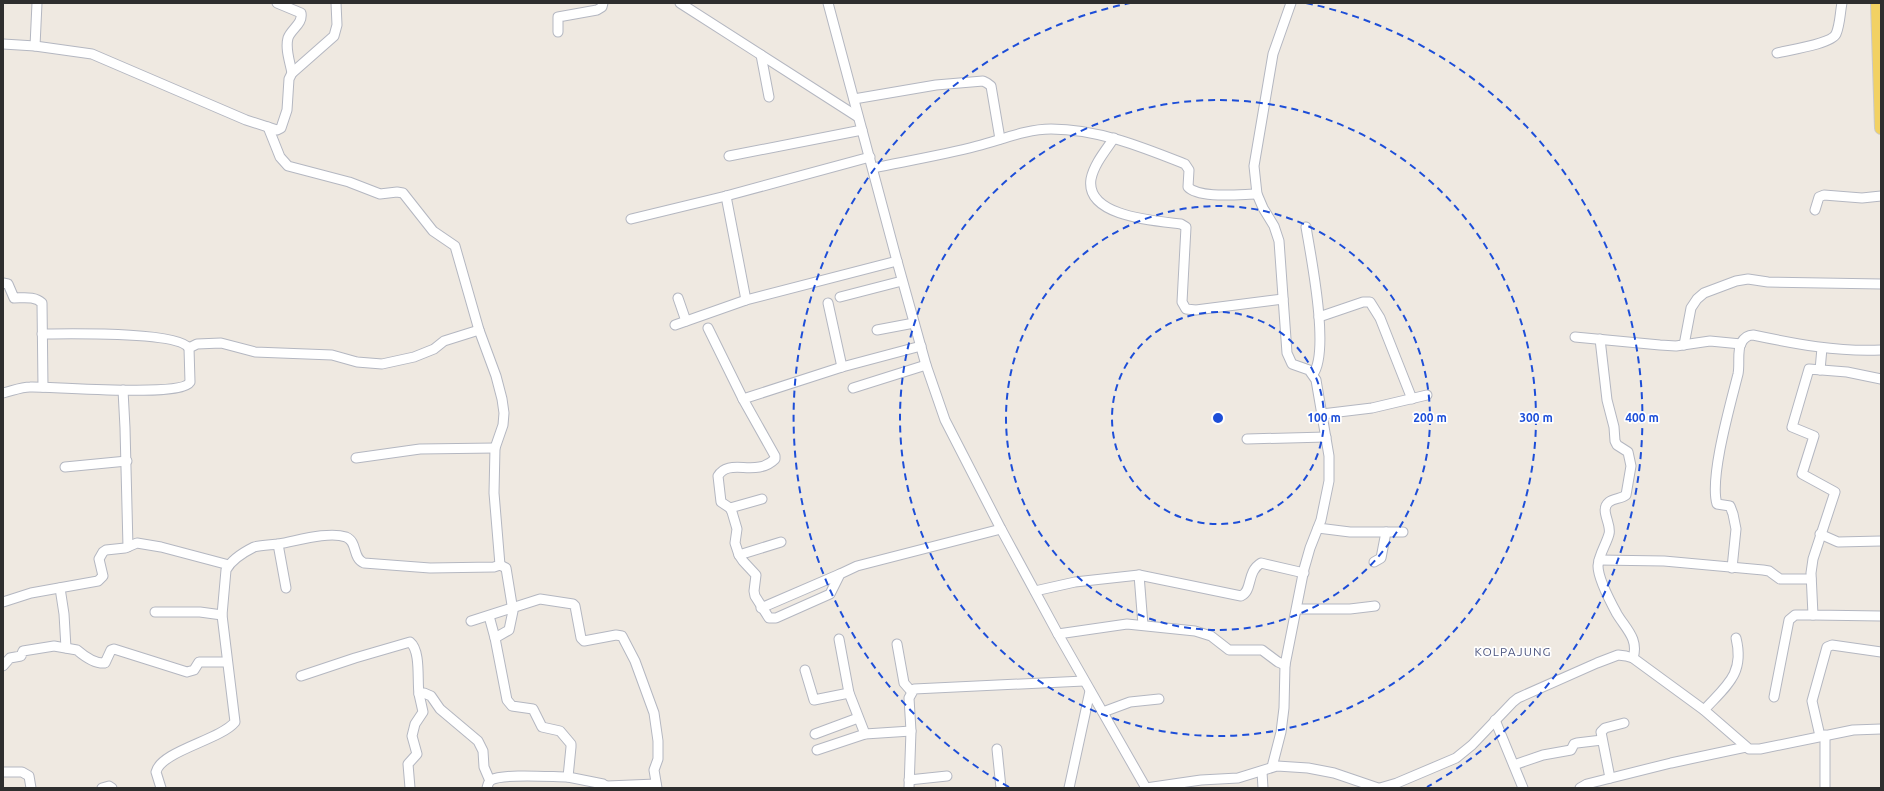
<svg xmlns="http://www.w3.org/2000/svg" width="1884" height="791" viewBox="0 0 1884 791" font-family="Ubuntu,sans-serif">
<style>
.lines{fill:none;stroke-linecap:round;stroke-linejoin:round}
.minor-casing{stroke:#b4b7c1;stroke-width:11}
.major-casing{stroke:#c9c9c9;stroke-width:14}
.minor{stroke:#fff;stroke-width:9}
.major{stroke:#f2d163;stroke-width:12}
.ring{fill:none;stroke:#1d4ed8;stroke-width:2;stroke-dasharray:7 5}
.labels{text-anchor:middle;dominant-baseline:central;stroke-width:3.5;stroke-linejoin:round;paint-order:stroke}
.quarter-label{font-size:12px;letter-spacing:1px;fill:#4d5680;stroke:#fff}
.centre{fill:#1d4ed8;stroke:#fff;stroke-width:2}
.ring-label{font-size:12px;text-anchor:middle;font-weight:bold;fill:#1d4ed8;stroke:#fff;stroke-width:3.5;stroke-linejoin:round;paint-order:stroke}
</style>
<rect width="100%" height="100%" fill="#efe9e1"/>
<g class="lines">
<defs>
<g id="minor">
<path d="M277,3L301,13C303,24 291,29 288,38C285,49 290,62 292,73"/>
<path d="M680,3L858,117"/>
<path d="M828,3L897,261L926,365L945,420L1001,529L1058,634L1146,788"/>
<path d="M558,32V17L597,10L602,7L603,3"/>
<path d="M3,44L35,46L92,54L246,120L277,130L281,128L287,110L289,79L292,73L334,36L337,25L336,3"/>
<path d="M35,46L37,3"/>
<path d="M1777,53C1789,50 1831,44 1836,34C1840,25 1840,13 1842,3"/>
<path d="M761,55L769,97"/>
<path d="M854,99L936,85L983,81L987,83L991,86L1000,139"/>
<path d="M268,127L280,157L288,166L349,182L380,194L397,192L403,193L433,231L455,246L479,330L496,376L502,399L504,413L503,425L495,448L494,493L500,565"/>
<path d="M1114,138C1106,150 1094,164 1091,179C1085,217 1157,221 1181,224L1186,227L1182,302L1186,309L1196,310L1283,299"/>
<path d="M729,156L862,130"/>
<path d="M873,168C907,161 943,155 977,146C1001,140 1026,129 1051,129C1098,129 1142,147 1185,164L1189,170L1188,187C1199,199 1242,194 1257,194"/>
<path d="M726,196L746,300"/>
<path d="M1815,210L1819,197L1824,195L1862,198L1881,196"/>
<path d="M631,219L726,196L870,157"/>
<path d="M1306,227C1311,257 1330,352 1313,374"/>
<path d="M3,283L8,284L14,298C24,298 35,296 42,303L43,387"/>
<path d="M840,297L902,281"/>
<path d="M678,298L686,321"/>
<path d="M828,303L842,367"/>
<path d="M1319,317L1363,302H1370L1380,318L1412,399"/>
<path d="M675,325L746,300L897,261"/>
<path d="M708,328L743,399L775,456V459C756,478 729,457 718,476L721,502L730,508L732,512L737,529L735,543L739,555L743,561L756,575L754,591L755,596L769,618H776L830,594L840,574L857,566L1001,529"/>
<path d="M877,330L914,323"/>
<path d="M42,334C66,334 177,331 189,348"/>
<path d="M1575,337L1660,345L1676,346L1710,341L1741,344"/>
<path d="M1600,339L1607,400L1614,427L1615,441L1617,445L1628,452L1631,466L1626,495C1621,499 1614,498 1609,502C1599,510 1612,524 1609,534C1606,545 1599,554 1598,566C1598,579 1611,603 1617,614C1626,629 1639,639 1633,658"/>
<path d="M1684,345L1691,308L1697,299L1704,293L1736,281L1748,279L1768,282L1881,284"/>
<path d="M1820,370L1822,348"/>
<path d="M1881,379L1847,372L1809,369L1792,427L1814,436L1802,474L1835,492L1813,559L1811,573L1813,615L1881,616"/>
<path d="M853,388L926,365"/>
<path d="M123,390L125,428L128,547"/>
<path d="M3,393C12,391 21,387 30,387C54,386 181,398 190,382L189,348L197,344L221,343L255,352L332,355L357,362L382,364L414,357L434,349L444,341L479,330"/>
<path d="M743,399L842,367L921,346"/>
<path d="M1322,414L1372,408L1427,395"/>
<path d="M1247,439L1326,437"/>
<path d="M356,458L420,449L495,448"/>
<path d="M65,467L127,461"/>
<path d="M730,508L762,499"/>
<path d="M1318,528L1350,532H1403"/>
<path d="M1820,534L1838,542L1881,541"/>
<path d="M278,544L286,588"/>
<path d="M739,555L781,542"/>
<path d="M1599,560L1664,561L1763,570L1769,571L1780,579H1811"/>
<path d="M1374,562L1381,558L1386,532"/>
<path d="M1732,568L1736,529L1733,514L1730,506L1717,504C1709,478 1731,402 1738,374C1740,365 1737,351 1741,343C1744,338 1748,335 1753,335C1796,344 1837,352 1881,350"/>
<path d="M1139,575L1143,625"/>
<path d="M60,588L64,614L66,648"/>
<path d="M1035,591L1075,582L1139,575L1241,596C1253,591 1246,572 1261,563L1304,573"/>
<path d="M3,602L31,593L98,581L103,576L99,559L103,552L106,550L125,548L137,543L161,547L229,565"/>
<path d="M761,608L840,574"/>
<path d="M1297,609H1350L1375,606"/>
<path d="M155,612H200L222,615"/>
<path d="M489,616L495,638"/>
<path d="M471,621L540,599L573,604L575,606L581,638L584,641L616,635L622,636L635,661L654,713L658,741V759L654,770L657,788"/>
<path d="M1058,634L1127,624L1195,631L1211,636L1229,650H1262L1278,662L1285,665"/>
<path d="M839,639L849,693L865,734"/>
<path d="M897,644L904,683L911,691"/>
<path d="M3,666L10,658L21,656L23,651L54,646L77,650C84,656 95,664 105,663L111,650L114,649L187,672L194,670L199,662H227"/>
<path d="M805,670L814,700L849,693"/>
<path d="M301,676L355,658L410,642C421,651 417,680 419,694L424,693L431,696L440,709L478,741L483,751L484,767L490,781"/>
<path d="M1774,697L1789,620L1795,615H1813"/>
<path d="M1704,710C1726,686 1745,674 1736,638"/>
<path d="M1103,712L1130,702L1159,699"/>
<path d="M1495,720L1523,788"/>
<path d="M815,734L858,718"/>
<path d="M1825,735V788"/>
<path d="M1820,736L1812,701L1827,647L1832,645L1881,652"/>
<path d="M997,749L1001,788"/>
<path d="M817,750L865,734L911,731"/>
<path d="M1514,765L1543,755L1571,750L1574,744L1577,743L1602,740"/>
<path d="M1272,767L1281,732L1284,708L1285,665L1304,569L1310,548L1321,520L1329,481V456L1316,380L1309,370L1292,364L1287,353L1279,241L1274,226L1263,208L1257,194L1254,166L1273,54L1291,3"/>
<path d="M3,772H22L29,776L31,788"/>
<path d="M1262,772L1263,788"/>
<path d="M568,777L603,784L609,788"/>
<path d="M1610,778L1601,732L1605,728L1624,723"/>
<path d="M909,780L947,776"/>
<path d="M607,786L656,784"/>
<path d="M102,788L109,786L112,788"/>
<path d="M161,788L156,772C161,751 220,740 235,722L222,615L226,570C231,560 244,552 254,547C261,545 271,545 279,544C297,541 328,531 346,537C358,542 352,558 364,563L430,568L494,567L500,565L506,568L513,611L509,630L495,638L507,700L512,706L533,709L542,727L560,731L571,744V747L568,777C552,777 504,773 491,780C488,782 488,785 487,788"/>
<path d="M410,788L408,764L417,754L412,736L415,724L423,712L419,694"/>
<path d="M909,788L911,731L909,698L914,689L1084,681"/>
<path d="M1069,788L1090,691"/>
<path d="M1146,788L1201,780L1238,778L1277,766L1308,768L1334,773L1378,788"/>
<path d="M1380,788L1397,783L1456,758L1472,745L1513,702L1518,698L1597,663L1618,655L1626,656L1633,658L1704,710L1749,749H1760L1853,730L1881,729"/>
<path d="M1580,788L1587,784L1671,763L1746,747"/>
</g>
<path id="major" d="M1877,3L1881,128"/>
</defs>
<!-- minor casing -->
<use href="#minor" class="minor-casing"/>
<!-- major casing -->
<use href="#major" class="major-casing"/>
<!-- minor -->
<use href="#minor" class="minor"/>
<!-- major -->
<use href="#major" class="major"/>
</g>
<!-- distance rings -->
<g class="ring">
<circle cx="1218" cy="418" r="106"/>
<circle cx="1218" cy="418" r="212"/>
<circle cx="1218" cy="418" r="318"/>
<path d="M1009 787A424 424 0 0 1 1130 3M1306 3A424 424 0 0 1 1427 787"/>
</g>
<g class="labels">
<!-- quarter labels -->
<g class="quarter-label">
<text x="1513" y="651">KOLPAJUNG</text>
</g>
</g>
<circle cx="1218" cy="418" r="6" class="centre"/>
<g class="ring-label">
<text x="1324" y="422">100 m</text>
<text x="1430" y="422">200 m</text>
<text x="1536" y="422">300 m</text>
<text x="1642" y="422">400 m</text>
</g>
<!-- border -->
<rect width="1884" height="791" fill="none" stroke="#2e2e2e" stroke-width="8"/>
</svg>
